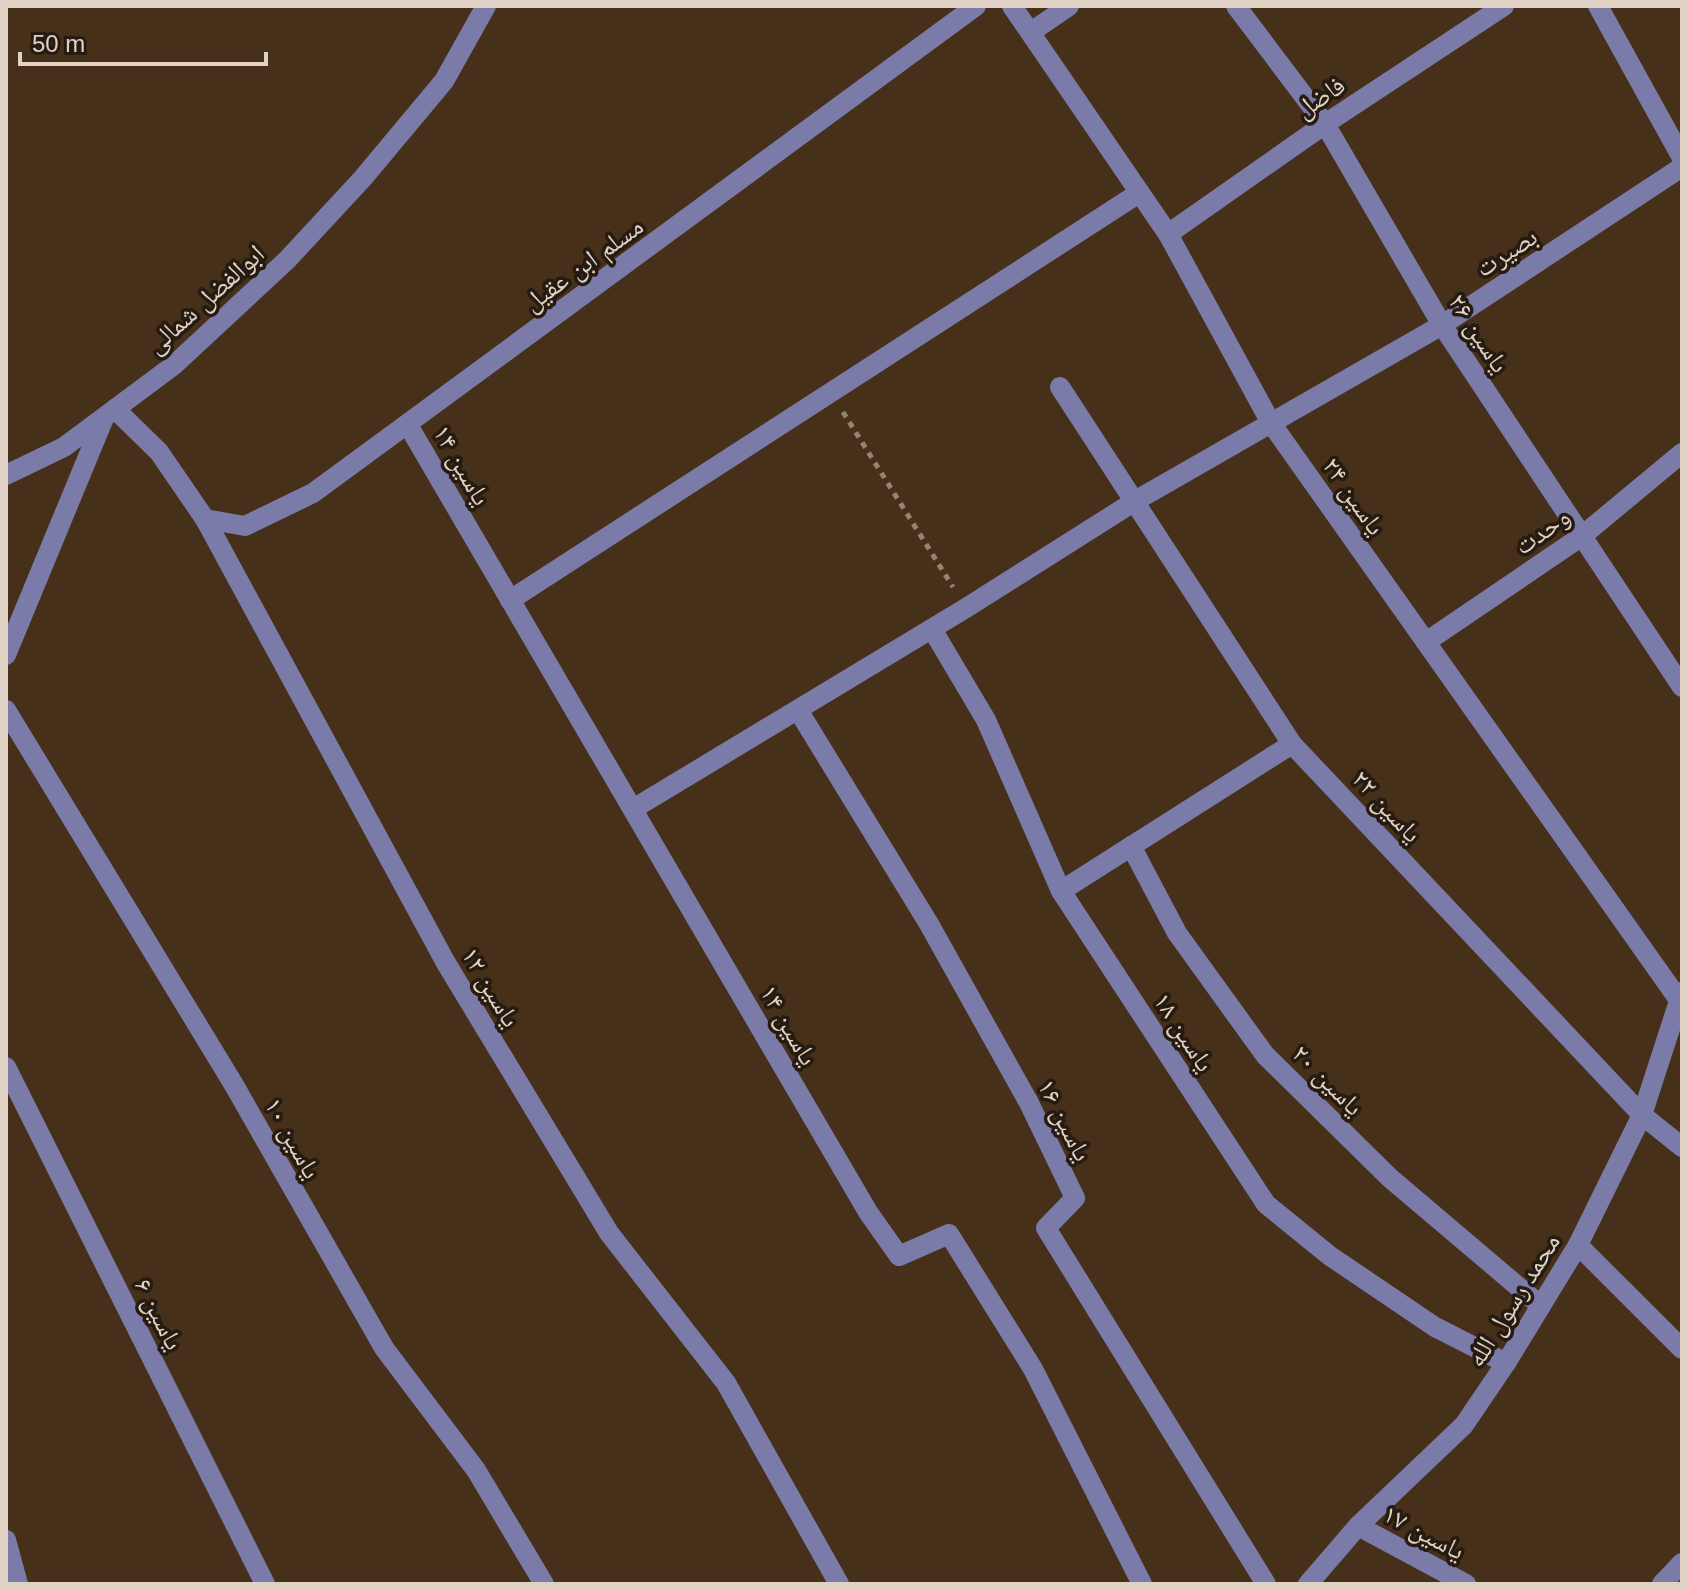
<svg xmlns="http://www.w3.org/2000/svg" width="1688" height="1590" viewBox="0 0 1688 1590" font-family="Arial,'Noto Naskh Arabic',sans-serif">
<style>
.lines{fill:none;stroke-linecap:round;stroke-linejoin:round}
.path{stroke:#968372;stroke-width:5;stroke-dasharray:6 6;stroke-linecap:butt}
.minor{stroke:#7a7ba9;stroke-width:20}
.labels{text-anchor:middle;dominant-baseline:central;stroke-width:7;stroke-linejoin:round;paint-order:stroke}
.street-label{font-size:26px;fill:#e0d1c5;stroke:#251b11}
</style>
<rect width="100%" height="100%" fill="#47301a"/>
<g class="lines">
<!-- path -->
<path class="path" d="M843,412L953,587"/>
<!-- minor -->
<g class="minor">
<path d="M1012,6L1168,234L1271,423L1679,1000"/>
<path d="M1236,6L1325,124L1442,325L1682,687"/>
<path d="M1598,6L1682,158"/>
<path d="M1031,32L1069,6"/>
<path d="M1168,234L1325,124L1504,6"/>
<path d="M1060,387L1292,744L1642,1115L1682,1147"/>
<path d="M115,409L159,452L205,519L446,963L609,1233L726,1383L839,1584"/>
<path d="M408,425L868,1212L899,1256L949,1234L1033,1369L1142,1584"/>
<path d="M6,475L64,447L174,365L287,260L363,178L444,81L486,6"/>
<path d="M205,519L245,526L313,493L976,6"/>
<path d="M510,600L1139,193"/>
<path d="M932,629L986,720L1061,891L1266,1204L1330,1256L1435,1327L1506,1363"/>
<path d="M1426,642L1582,536L1682,453"/>
<path d="M6,655L104,418"/>
<path d="M6,710L234,1085L384,1348L476,1470L544,1584"/>
<path d="M798,710L929,924L1029,1103L1075,1198L1046,1228L1266,1584"/>
<path d="M633,809L966,608L1135,501L1442,325L1682,167"/>
<path d="M1131,846L1177,933L1265,1055L1390,1178L1541,1306"/>
<path d="M1061,891L1292,744"/>
<path d="M6,1067L265,1584"/>
<path d="M1578,1245L1682,1349"/>
<path d="M1358,1526L1466,1584"/>
<path d="M6,1540L18,1584"/>
<path d="M1308,1584L1358,1526L1464,1425L1506,1363L1578,1245L1642,1115L1682,992"/>
<path d="M1662,1584L1682,1563"/>
</g>
</g>
<g class="labels">
<!-- street labels -->
<g class="street-label">
<text transform="translate(1320 97) rotate(-34)">فاضل</text>
<text transform="translate(1506 252) rotate(-33)">بصیرت</text>
<text transform="translate(583 264) rotate(-36)">مسلم ابن عقیل</text>
<text transform="translate(205 299) rotate(-42)">ابوالفضل شمالی</text>
<text transform="translate(1479 333) rotate(57)">یاسین ۲۶</text>
<text transform="translate(462 465) rotate(60)">یاسین ۱۴</text>
<text transform="translate(1354 496) rotate(55)">یاسین ۲۴</text>
<text transform="translate(1542 531) rotate(-35)">وحدت</text>
<text transform="translate(1387 806) rotate(47)">یاسین ۲۲</text>
<text transform="translate(491 987) rotate(59)">یاسین ۱۲</text>
<text transform="translate(789 1025) rotate(60)">یاسین ۱۴</text>
<text transform="translate(1184 1032) rotate(57)">یاسین ۱۸</text>
<text transform="translate(1328 1080) rotate(45)">یاسین ۲۰</text>
<text transform="translate(1065 1120) rotate(63)">یاسین ۱۶</text>
<text transform="translate(293 1138) rotate(61)">یاسین ۱۰</text>
<text transform="translate(1513 1300) rotate(-58)">محمد رسول الله</text>
<text transform="translate(159 1314) rotate(63)">یاسین ۶</text>
<text transform="translate(1424 1532) rotate(28)">یاسین ۱۷</text>
</g>
</g>
<!-- border -->
<rect width="1688" height="1590" fill="none" stroke="#e0d1c5" stroke-width="16"/>
<!-- scale -->
<path d="M20 52v12h246v-12" fill="none" stroke="#e0d1c5" stroke-width="4"/>
<text x="32" y="52" font-size="24" fill="#e0d1c5" stroke="#251b11" stroke-width="6" paint-order="stroke">50 m</text>
</svg>
